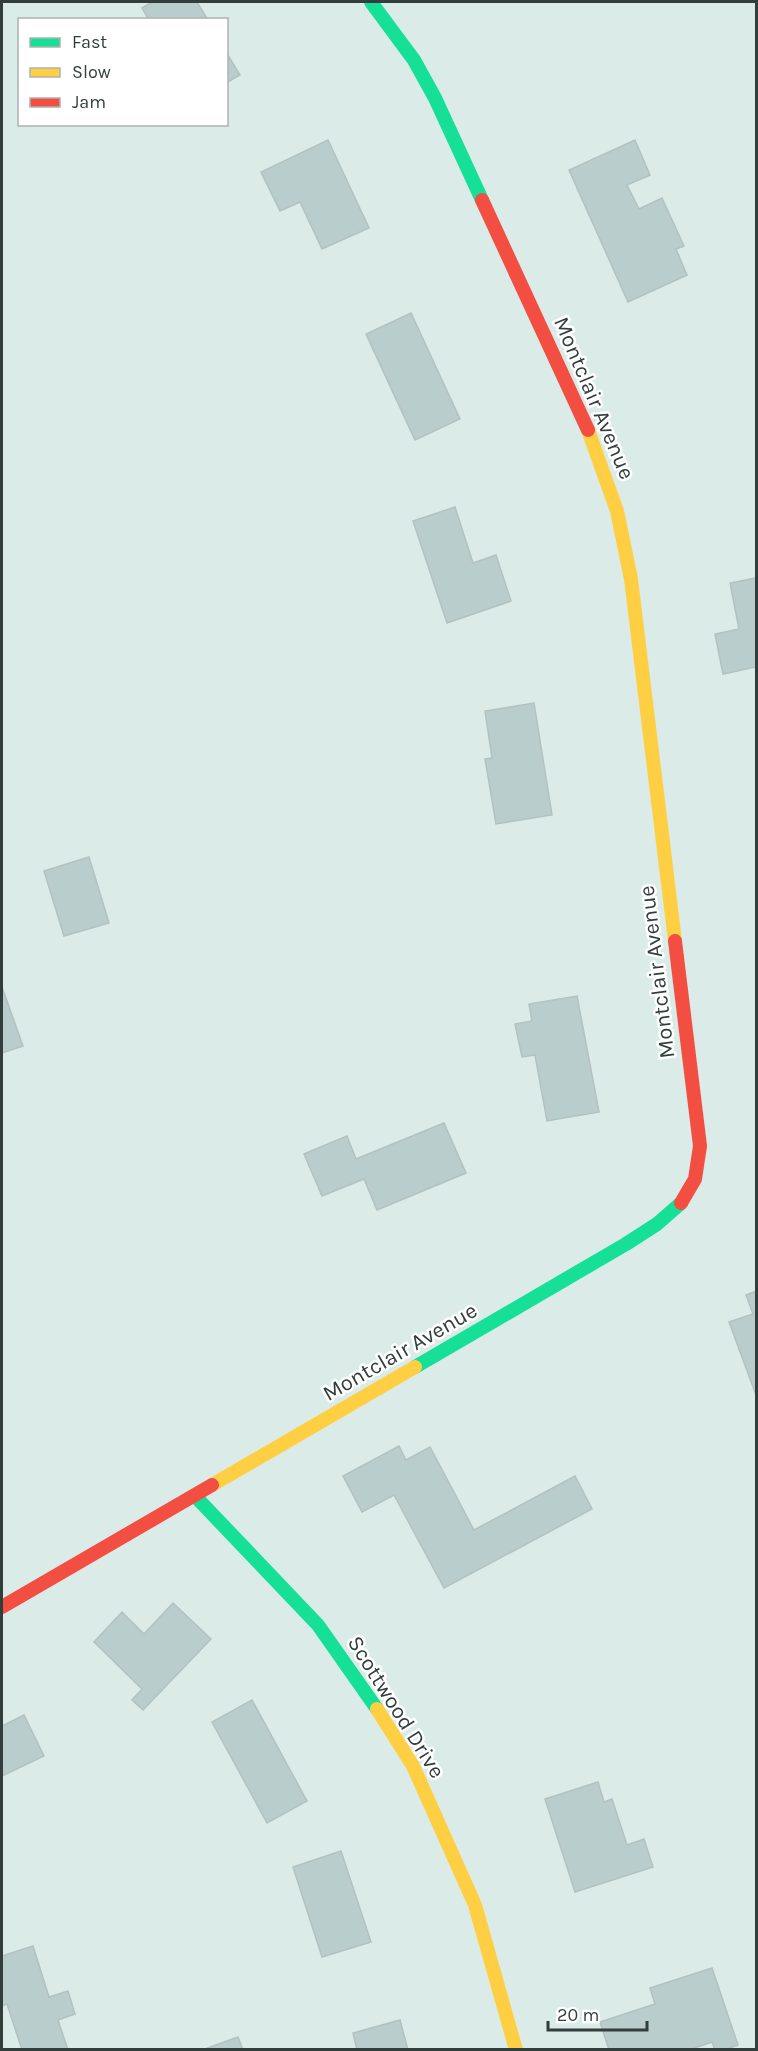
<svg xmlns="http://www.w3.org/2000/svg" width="758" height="2051" viewBox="0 0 758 2051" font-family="Karla,sans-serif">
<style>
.building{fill:#b9cdcc;stroke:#b4c1c0;stroke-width:1.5}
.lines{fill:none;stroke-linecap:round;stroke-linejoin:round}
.fast{stroke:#16e098;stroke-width:14}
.slow{stroke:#ffcf43;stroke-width:14}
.jam{stroke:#f24e42;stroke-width:14}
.labels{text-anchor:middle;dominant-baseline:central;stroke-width:5;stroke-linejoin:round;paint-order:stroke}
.street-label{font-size:22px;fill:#323e3b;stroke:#fff}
</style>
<rect width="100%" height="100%" fill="#dbebe8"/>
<!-- building -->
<g class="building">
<path d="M152,2H197L208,20H149L142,8Z"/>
<path d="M226,52L240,75L226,83Z"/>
<path d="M328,140L369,228L322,249L300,202L280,211L261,172Z"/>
<path d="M635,140L650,175L627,185L639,209L662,198L684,246L676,249L687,275L628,302L569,170Z"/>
<path d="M411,313L460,419L415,440L366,334Z"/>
<path d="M455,507L473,563L496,555L511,601L447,623L413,521Z"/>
<path d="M756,578V667L723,674L715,634L739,629L730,583Z"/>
<path d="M534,703L552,815L496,824L485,759L492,758L485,711Z"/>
<path d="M89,857L109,923L64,936L44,871Z"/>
<path d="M2,987L23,1046L2,1053Z"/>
<path d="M577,996L599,1112L547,1121L535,1055L522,1057L515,1024L532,1021L529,1004Z"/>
<path d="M444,1123L466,1173L377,1210L364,1179L322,1196L304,1154L347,1136L356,1159Z"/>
<path d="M756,1291V1395L729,1322L753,1314L746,1295Z"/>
<path d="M399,1446L406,1460L430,1447L474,1530L575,1476L592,1509L444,1588L394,1495L362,1512L343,1476Z"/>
<path d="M173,1603L211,1639L143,1710L132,1700L142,1689L94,1642L122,1612L144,1634Z"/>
<path d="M252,1700L307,1801L267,1823L212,1722Z"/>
<path d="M24,1715L44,1756L2,1776V1726Z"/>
<path d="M598,1782L604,1802L612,1799L627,1845L644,1839L653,1867L575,1892L545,1799Z"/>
<path d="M341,1851L371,1942L322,1957L293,1867Z"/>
<path d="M33,1946L49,1997L68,1991L75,2014L58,2020L68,2050H22L7,2004L2,2006V1956Z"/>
<path d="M712,1968L738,2045L724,2050H715L712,2042L689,2050H609L600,2022L655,2004L650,1988Z"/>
<path d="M400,2020L408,2050H357L353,2033Z"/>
<path d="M238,2037L243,2050H202Z"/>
</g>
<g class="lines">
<!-- fast -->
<g class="fast">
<path d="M371,2L414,60L435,98L482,200"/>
<path d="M415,1367L626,1244L657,1224L681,1203"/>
<path d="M195,1496L318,1625L377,1709"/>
</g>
<!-- slow -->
<g class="slow">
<path d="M588,430L617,511L631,579L675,941"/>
<path d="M212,1485L415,1367"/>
<path d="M377,1709L413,1766L475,1905L516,2050"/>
</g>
<!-- jam -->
<g class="jam">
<path d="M482,200L588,430"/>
<path d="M675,941L700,1146L695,1179L681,1203"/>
<path d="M2,1607L212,1485"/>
</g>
</g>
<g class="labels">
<!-- street labels -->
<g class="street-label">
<text transform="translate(594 398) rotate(67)">Montclair Avenue</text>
<text transform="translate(657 972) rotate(-97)">Montclair Avenue</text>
<text transform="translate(400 1352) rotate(-30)">Montclair Avenue</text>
<text transform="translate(396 1707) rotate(58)">Scottwood Drive</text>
</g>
</g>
<!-- border -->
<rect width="758" height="2051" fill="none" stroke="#323e3b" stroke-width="6"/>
<!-- legend -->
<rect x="18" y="18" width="210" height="108" fill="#ffffff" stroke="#adb2b1" stroke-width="1.5"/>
<rect x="30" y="38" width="30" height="9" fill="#16e098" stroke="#adb2b1" stroke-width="1.5"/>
<text x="72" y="48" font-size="18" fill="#323e3b">Fast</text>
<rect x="30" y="68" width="30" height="9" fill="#ffcf43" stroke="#adb2b1" stroke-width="1.5"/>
<text x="72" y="78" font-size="18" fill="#323e3b">Slow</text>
<rect x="30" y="98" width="30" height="9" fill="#f24e42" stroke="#adb2b1" stroke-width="1.5"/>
<text x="72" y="108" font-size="18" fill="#323e3b">Jam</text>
<!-- scale -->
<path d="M548 2021v9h99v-9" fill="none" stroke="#323e3b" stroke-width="3"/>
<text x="557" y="2021" font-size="18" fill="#323e3b" stroke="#ffffff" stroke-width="4.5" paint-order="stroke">20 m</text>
</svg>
